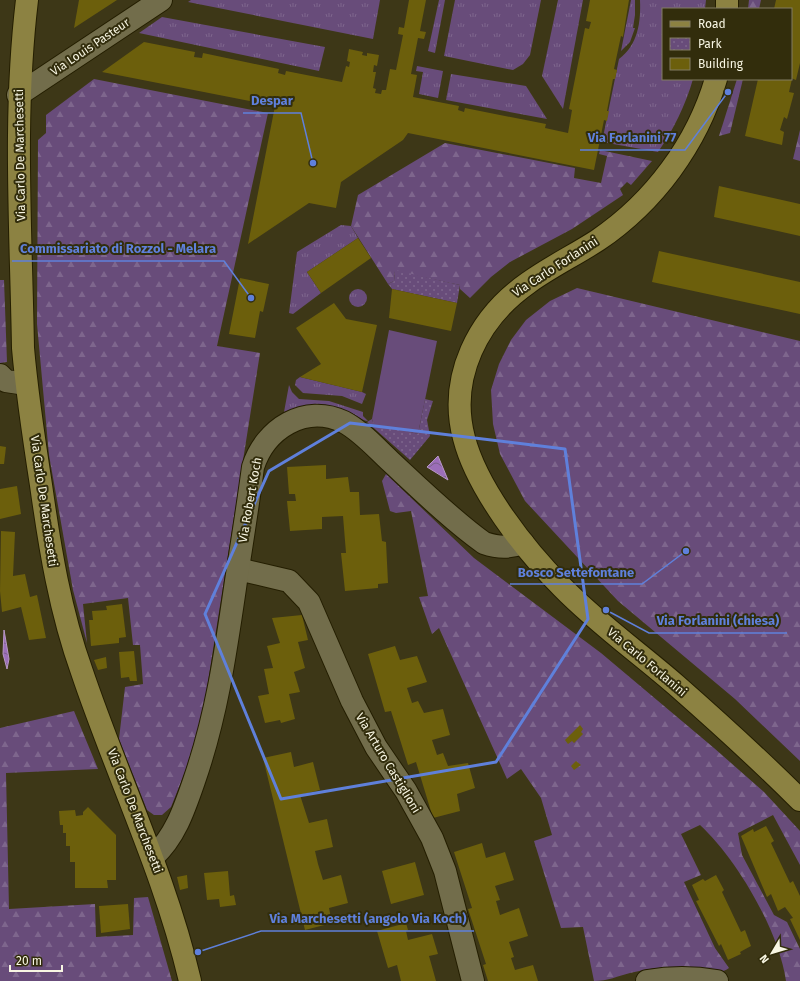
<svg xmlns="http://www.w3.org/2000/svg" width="800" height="981" viewBox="0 0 800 981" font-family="'Fira Sans',sans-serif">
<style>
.grass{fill:url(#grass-tufts)}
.forest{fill:url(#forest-firs)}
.park{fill:url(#park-dots)}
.garden{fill:#684c7a}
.water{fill:url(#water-waves);stroke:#b897c6}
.building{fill:#6c5f0c}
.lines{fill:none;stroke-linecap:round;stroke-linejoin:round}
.minor-casing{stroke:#241e00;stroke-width:24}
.major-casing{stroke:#241e00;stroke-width:24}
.minor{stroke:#726d4b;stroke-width:22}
.major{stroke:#8c8242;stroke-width:22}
.marked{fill:none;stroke:#5f80db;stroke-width:3;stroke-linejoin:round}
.labels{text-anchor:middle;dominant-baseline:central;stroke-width:4;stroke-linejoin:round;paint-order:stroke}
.street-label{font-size:12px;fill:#f8f6e3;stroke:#322d0c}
.leader{fill:none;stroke:#5f80db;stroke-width:1.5}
.callout-dot{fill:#5f80db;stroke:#322d0c;stroke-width:1.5}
.callout-label{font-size:13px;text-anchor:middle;font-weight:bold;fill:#5f80db;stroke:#322d0c;stroke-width:4;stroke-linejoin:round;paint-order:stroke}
</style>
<defs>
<pattern id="grass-tufts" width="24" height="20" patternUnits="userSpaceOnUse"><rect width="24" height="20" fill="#684c7a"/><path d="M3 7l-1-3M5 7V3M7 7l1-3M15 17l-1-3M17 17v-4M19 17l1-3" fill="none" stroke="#7e668d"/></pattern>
<pattern id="forest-firs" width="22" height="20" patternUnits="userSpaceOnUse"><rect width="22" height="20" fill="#684c7a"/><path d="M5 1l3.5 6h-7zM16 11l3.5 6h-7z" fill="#7e668d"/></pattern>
<pattern id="park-dots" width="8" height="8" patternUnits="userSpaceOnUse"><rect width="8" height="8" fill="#684c7a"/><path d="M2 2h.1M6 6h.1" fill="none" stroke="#7e668d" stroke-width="1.8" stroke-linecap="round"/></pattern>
<pattern id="water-waves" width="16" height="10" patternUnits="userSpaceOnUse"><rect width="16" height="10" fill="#9c6eb9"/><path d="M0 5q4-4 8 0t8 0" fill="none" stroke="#7b608a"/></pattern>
</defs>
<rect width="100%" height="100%" fill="#3d3717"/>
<!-- grass -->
<g class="grass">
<path d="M191,0H380L373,39L188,2Z"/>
<path d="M439,0H445L435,53L428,51Z"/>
<path d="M455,0H541L530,55L523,64L513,70L444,56Z"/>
<path d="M558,0H583L563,109L542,76Z"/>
<path d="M631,0H635V15L633,28H635L630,42L621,51Z"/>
<path d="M640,0H706L705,9H663V79H693C686,104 673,131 658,152L602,142L619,59C638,45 641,22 640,0Z"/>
<path d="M162,17L325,47L319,71L139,33Z"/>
<path d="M417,66L443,71L438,98L419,94L423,72L416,71Z"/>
<path d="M451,74L526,86L547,119L446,100Z"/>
<path d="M341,225L351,226L358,238L307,272L321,293L293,314L289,313L297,252Z"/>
<circle cx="358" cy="298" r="9"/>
<path d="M300,377L362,392L366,394L362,404L342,396L303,393L295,385L296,380Z"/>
<path d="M289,385L292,392L299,399L329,401L363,412V416L368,421C363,421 355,414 349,412C327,403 306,404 284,412Z"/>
</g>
<!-- forest -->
<g class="forest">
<path d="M749,0H761L759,9H748Z"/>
<path d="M94,79L268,113L217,346L260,353L203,713L185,772L171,807L162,815H154L147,810L119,739L125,687L143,684L140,645H133L128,598L83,604L87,643L73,590L49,455L37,324L38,140L46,133V115Z"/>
<path d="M737,79H743L730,133L719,136Z"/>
<path d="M800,130V161L793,159Z"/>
<path d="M445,143L575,168L574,178L601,183L607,156L599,154L600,150L652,161L631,185L627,182L620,189L623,195L572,229L510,262L491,277L470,298L460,289V285L395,271L394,281L388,284L351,226L358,195Z"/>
<path d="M0,280H4L7,362L0,363Z"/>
<path d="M577,288L800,341V761L735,699L618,601L525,501L500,454L493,424L491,390L499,364L511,340L526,320L550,301Z"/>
<path d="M386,474L474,558L601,653L714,748L764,792L800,831V865L773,815L738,833L742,855L774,915L787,922L800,949V981H786C779,931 737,859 700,825L681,834L701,875L684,882L715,948L729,968C721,975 709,971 700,969C676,965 654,967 630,973C618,976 608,981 594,981L583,927L561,928L534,841L552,835L541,798L521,769L507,779L439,628L432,634L419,597L428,596L411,511L396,513L390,511L382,481Z"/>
<path d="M74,711L98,769L6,773L9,909L95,904L96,937L133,935L134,898L148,897L172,981H0V728Z"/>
</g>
<!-- park -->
<g class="park">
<path d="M395,270L460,285L457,303L392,289L388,284L394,281Z"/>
<path d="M425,399L433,401L427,420L430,436L410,460L367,422L372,419L373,422L418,434Z"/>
</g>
<!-- garden -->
<path class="garden" d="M389,330L437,341L418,434L378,425L373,422L372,419Z"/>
<!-- water -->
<g class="water">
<path d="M438,456L448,480L427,467Z"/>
<path d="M4,630L9,659L7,669L3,654Z"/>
</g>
<!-- building -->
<g class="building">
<path d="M79,0H117L74,28Z"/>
<path d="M409,0H426L420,31L426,32L424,39L418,38L411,74L417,75L413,97L459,106L458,110L464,112L465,108L546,124L545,128L568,133L572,110L569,109L585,28L589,29L591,22L586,21L590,0H629L623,37L621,36L614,69L617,70L615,79H613L607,111H609L607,121L604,120L594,170L408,133L403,140L341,182L336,208L309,203L248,244L275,106L102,72L144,42L195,52L194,57L202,58L203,53L279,69L278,73L285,75L286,71L342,82L346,66L349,67L350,62L347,61L349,49L363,52L362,55L367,56V53L379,55L377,66L374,65L373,72H376L373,88L376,89L375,93L381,94L382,90H386L390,69L396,70L403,35L398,34L399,27L404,28Z"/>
<path d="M776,0H800V63L796,80L791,78V9H774Z"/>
<path d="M758,79H792L789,92L794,93L787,119L784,117L780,130L784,132L782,145L745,136Z"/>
<path d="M719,186L800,204V236L714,217Z"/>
<path d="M358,238L371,258L321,293L307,272Z"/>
<path d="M659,251L800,282V314L652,282Z"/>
<path d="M240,278L269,284L263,312L260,311L255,338L229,334Z"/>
<path d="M392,289L457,303L451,331L389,318Z"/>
<path d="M334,303L346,319L377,325L362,392L300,377L321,364L296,328Z"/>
<path d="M0,446L6,447L4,464H0Z"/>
<path d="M326,465V479L348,477L350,492H359L360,515L379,514L382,541L386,542L388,583L378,584V588L345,591L341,553H346L343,516L322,517V529L290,531L287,501H296L295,494H289L287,467Z"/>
<path d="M17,486L21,514L0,519V489Z"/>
<path d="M1,531L15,532L13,576L25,574L30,597L37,595L46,638L29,640L21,607L2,612L0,591Z"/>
<path d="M122,604L126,637L119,638V643L91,646L89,620H93L92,611L107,610L106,606Z"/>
<path d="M302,615L308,640L298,642L305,668L294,672L300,692L289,694L295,719L281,723L280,720L265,723L258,696L269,694L264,669L273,668L267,646L280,643L272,618Z"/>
<path d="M395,646L400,660L417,656L427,682L407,688L412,703L418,701L424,713L443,709L450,735L432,740L437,755L443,753L448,766L468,763L475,788L457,794L460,811L433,818L416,762L408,765L391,711L385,712L368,654Z"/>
<path d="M134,651L137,681H130L129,677L121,678L119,652Z"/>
<path d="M106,657L107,668L98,670L94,660Z"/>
<path d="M580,725L583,729L581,732L583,734L574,743L572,741L568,744L565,740Z"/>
<path d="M291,752L294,767L313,762L320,790L300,795L309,823L327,819L333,847L315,851L318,864L323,880L341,875L348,903L329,908L332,923L305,930L263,758Z"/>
<path d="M576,761L581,765L574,770L571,766Z"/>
<path d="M88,807L116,835V880H107L108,888H75V862H70V846H66V833H63V825H60L59,811L75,810L76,816L83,815V812Z"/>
<path d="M766,826L774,841L771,843L790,883L793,881L800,896V940L790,919L793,918L785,907L778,911L771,894L767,897L741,836L753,829L754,832Z"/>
<path d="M482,843L486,858L505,852L514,880L495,886L500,900L496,901L500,915L519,908L528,936L509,942L514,957L511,958L515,970L533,965L538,981H488L483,965L486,964L468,909L472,908L454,852Z"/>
<path d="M415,862L424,895L391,904L382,871Z"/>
<path d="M228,871L230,896L234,895L236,905L220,907L219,899L207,900L204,873Z"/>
<path d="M187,875L188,888L180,890L177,877Z"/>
<path d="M716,875L724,890L722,892L741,932L745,930L751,946L740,952L741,954L728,960L721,944L719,946L696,901L699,900L692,885L703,879L705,881Z"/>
<path d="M128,904L130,929L101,933L99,906Z"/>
<path d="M406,923L408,930L406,931L408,940L432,934L438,954L429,956L436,981H401L397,965L388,968L377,931Z"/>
</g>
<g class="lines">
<defs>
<g id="minor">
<path d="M18,95L161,0"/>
<path d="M0,375L6,381L26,384"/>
<path d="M238,569L289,581L309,602L352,701L376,747L406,791L432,838L445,871L473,981"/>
<path d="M153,857C175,837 184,810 194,781C217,715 226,650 236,581C242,543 248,505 253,467C265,429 305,403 344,422C361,431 376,448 390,461C419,488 453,521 484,543C499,548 509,548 523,543"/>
<path d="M647,981C671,977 693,977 717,981"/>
</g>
<g id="major">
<path d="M27,0C13,116 21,231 23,348C27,394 34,440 41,485C50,549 60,611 82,672C117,776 165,874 190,981"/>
<path d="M727,9V0"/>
<path d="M716,79C697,144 654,202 598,240C575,255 550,267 528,283C478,318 448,377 464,438C477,489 526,551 562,587C597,623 638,652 676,685C718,722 760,760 800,800"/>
</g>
</defs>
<!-- minor casing -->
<use href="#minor" class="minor-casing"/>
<!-- major casing -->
<use href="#major" class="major-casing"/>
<!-- minor -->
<use href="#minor" class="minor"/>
<!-- major -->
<use href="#major" class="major"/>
</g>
<!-- marked area -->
<path class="marked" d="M350,423L565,449L588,619L496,762L281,799L205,614L269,471Z"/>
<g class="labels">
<!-- street labels -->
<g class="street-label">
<text transform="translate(90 47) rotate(-34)">Via Louis Pasteur</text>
<text transform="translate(20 155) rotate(-91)">Via Carlo De Marchesetti</text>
<text transform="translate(555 267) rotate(-33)">Via Carlo Forlanini</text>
<text transform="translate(250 500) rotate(-80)">Via Robert Koch</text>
<text transform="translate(44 501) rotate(82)">Via Carlo De Marchesetti</text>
<text transform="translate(647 662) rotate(40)">Via Carlo Forlanini</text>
<text transform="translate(388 763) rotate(59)">Via Arturo Castiglioni</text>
<text transform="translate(135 811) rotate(69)">Via Carlo De Marchesetti</text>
</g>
</g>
<!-- callouts -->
<path class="leader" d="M313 163L301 113H243M728 92L685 150H580M251 298L224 261H12M686 551L642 584H510M606 610L649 633H787M198 952L261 931H474"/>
<g class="callout-dot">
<circle cx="313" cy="163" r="4"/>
<circle cx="728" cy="92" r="4"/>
<circle cx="251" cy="298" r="4"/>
<circle cx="686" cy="551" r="4"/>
<circle cx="606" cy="610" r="4"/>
<circle cx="198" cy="952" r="4"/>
</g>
<g class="callout-label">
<text x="272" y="105">Despar</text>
<text x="632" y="142">Via Forlanini 77</text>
<text x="118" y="253">Commissariato di Rozzol - Melara</text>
<text x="576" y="577">Bosco Settefontane</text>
<text x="718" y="625">Via Forlanini (chiesa)</text>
<text x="368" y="923">Via Marchesetti (angolo Via Koch)</text>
</g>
<!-- legend -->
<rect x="662" y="8" width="130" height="72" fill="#322d0c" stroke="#817d62"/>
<rect x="670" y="21" width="20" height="6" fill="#8c8242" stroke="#817d62"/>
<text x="698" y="28" font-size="12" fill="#f8f6e3">Road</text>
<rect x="670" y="38" width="20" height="12" fill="url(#park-dots)" stroke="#817d62"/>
<text x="698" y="48" font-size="12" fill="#f8f6e3">Park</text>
<rect x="670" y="58" width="20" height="12" fill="#6c5f0c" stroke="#817d62"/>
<text x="698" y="68" font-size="12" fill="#f8f6e3">Building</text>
<!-- north arrow -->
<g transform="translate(772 953) rotate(232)" stroke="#322d0c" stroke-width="3" paint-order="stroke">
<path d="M0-3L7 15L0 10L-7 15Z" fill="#f8f6e3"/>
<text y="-6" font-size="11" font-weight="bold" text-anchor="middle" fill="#f8f6e3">N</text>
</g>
<!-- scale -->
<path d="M10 965v6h52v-6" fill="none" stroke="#f8f6e3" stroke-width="2"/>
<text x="16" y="965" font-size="12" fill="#f8f6e3" stroke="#322d0c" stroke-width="3" paint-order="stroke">20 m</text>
</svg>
